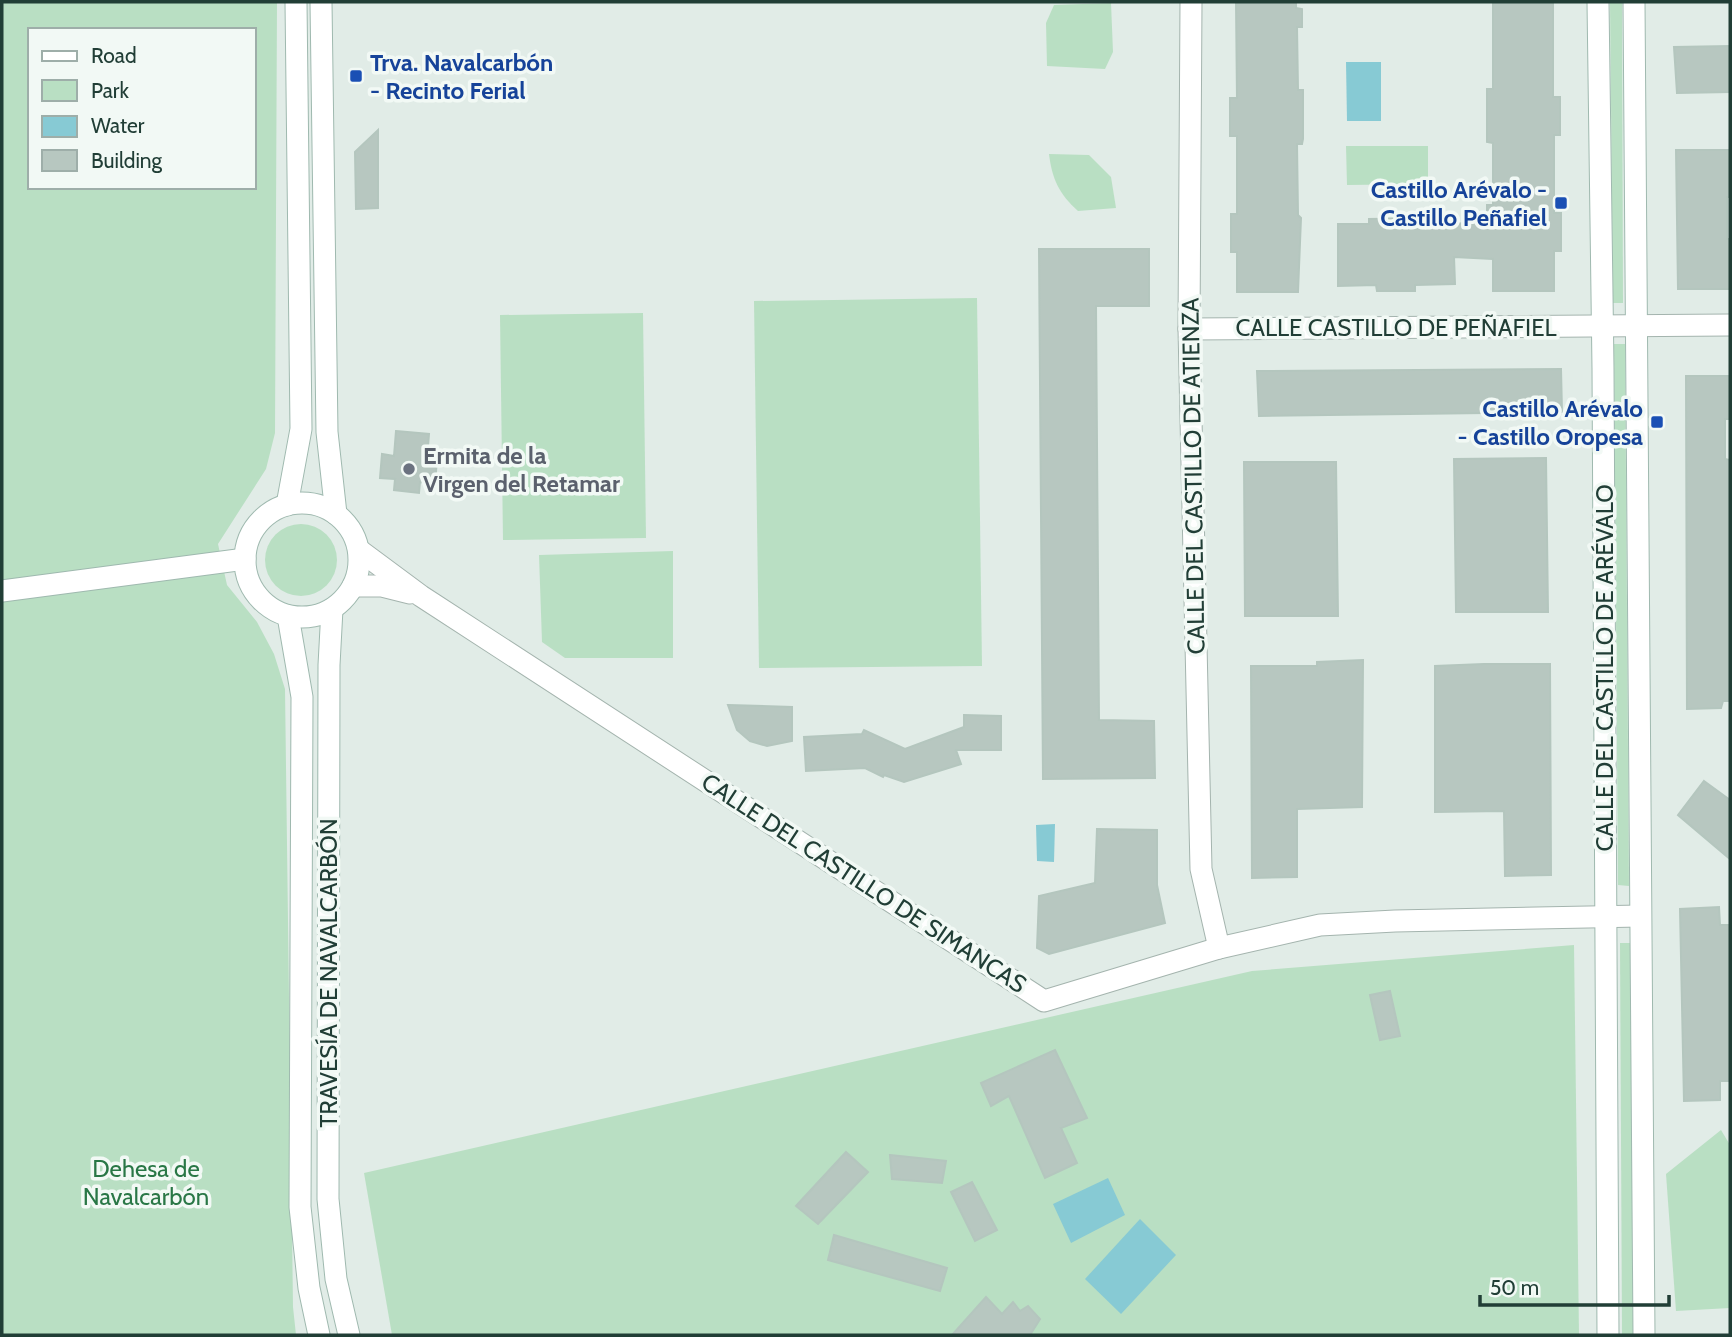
<svg xmlns="http://www.w3.org/2000/svg" width="1732" height="1337" viewBox="0 0 1732 1337" font-family="Cabin,sans-serif">
<style>
.green{fill:#b9dfc3;fill-rule:evenodd}
.water{fill:#87cad4}
.building{fill:#b7c7c0;stroke:#b4c6be;stroke-width:2}
.lines{fill:none;stroke-linecap:round;stroke-linejoin:round}
.street-casing{stroke:#a4b4ae;stroke-width:23}
.secondary-casing{stroke:#9fb9af;stroke-width:23}
.street{stroke:#fff;stroke-width:21}
.secondary{stroke:#fff;stroke-width:21}
.transit-dot{fill:#1a4fb4;stroke:#f2f9f5;stroke-width:2.5}
.worship-dot{fill:#6b7280;stroke:#f2f9f5;stroke-width:2.5}
.labels{text-anchor:middle;dominant-baseline:central;stroke-width:7;stroke-linejoin:round;paint-order:stroke}
.transit-label{font-size:24px;font-weight:bold;fill:#164399;stroke:#f2f9f5;text-anchor:end}
.street-label{font-size:24px;fill:#213e36;stroke:#f2f9f5}
.worship-label{font-size:24px;font-weight:bold;fill:#5b616d;stroke:#f2f9f5;text-anchor:start}
.park-label{font-size:24px;fill:#297746;stroke:#f2f9f5}
</style>
<rect width="100%" height="100%" fill="#e1ece7"/>
<!-- green -->
<g class="green">
<path d="M2,2H277L275,433L266,469L218,544L227,585L257,622L274,654L285,689L293,1307L296,1335H2ZM30,30H254V187H30Z"/>
<path d="M1610,2H1622L1623,303H1613Z"/>
<path d="M1111,3L1113,52L1105,69L1047,66L1046,23L1054,5Z"/>
<path d="M1346,146H1428V184L1347,185Z"/>
<path d="M1049,154L1089,155L1111,177L1116,208L1078,211C1059,194 1052,179 1049,154Z"/>
<path d="M977,298L982,666L759,668L754,301Z"/>
<path d="M643,313L646,538L503,540L500,315Z"/>
<path d="M1614,344H1625L1629,886L1618,885Z"/>
<circle cx="301" cy="560" r="36"/>
<path d="M673,551V658H565L542,642L539,555Z"/>
<path d="M1620,943H1631L1633,1335H1622Z"/>
<path d="M1574,945L1579,1335H392L364,1173L1252,971Z"/>
<path d="M1721,1130L1730,1145V1308L1676,1311L1666,1174Z"/>
</g>
<!-- water -->
<g class="water">
<path d="M1346,62H1381V121H1347Z"/>
<path d="M1055,824L1054,862L1037,861L1036,825Z"/>
<path d="M1108,1178L1125,1215L1071,1243L1053,1204Z"/>
<path d="M1140,1219L1176,1255L1121,1314L1085,1279Z"/>
</g>
<!-- building -->
<g class="building">
<path d="M1236,2H1296V8L1302,9V27H1297L1298,90H1303V139L1302,144H1297L1298,215L1301,218L1298,292H1237V252H1231V214H1237V136H1230V98H1237Z"/>
<path d="M1493,2H1553V97H1560V135H1554V213H1561V251H1554V291H1493V259L1454,257L1455,284L1415,285V291H1377L1376,285L1338,286V224H1369V219L1423,218V224L1487,223V205H1493V143L1487,142V89H1493Z"/>
<path d="M1730,46V92L1677,93L1674,47Z"/>
<path d="M378,130V208L356,209L355,152Z"/>
<path d="M1676,150H1730V197H1727V239H1730V289H1678Z"/>
<path d="M1039,249H1149V306H1096L1099,720L1154,721L1155,778L1043,779Z"/>
<path d="M1561,369L1562,412L1259,416L1257,371Z"/>
<path d="M1686,376H1730V419H1725V459L1730,460V701H1723L1721,708L1687,709Z"/>
<path d="M396,431L429,434L427,459L437,460L435,483L420,482L419,493L394,490L395,479L380,478L382,454L394,456Z"/>
<path d="M1546,458L1548,612H1456L1454,459Z"/>
<path d="M1244,462H1336L1338,616H1245Z"/>
<path d="M1363,660L1362,807L1297,809V877L1252,878L1251,666H1317V662Z"/>
<path d="M1484,664H1550L1551,875L1505,876L1504,811L1435,812V666Z"/>
<path d="M728,705L792,707V741L767,746L750,741L737,730Z"/>
<path d="M964,715L1001,716V750H956L961,764L904,782L884,775L883,777L865,768L806,771L804,737L862,734L864,730L905,749L964,727Z"/>
<path d="M1704,781L1730,800V859L1678,815Z"/>
<path d="M1097,829L1157,830V885L1165,923L1049,954L1037,948L1039,896L1095,883Z"/>
<path d="M1719,907L1720,925H1730V1081H1720V1100L1684,1101L1680,909Z"/>
<path d="M1390,991L1400,1036L1380,1040L1370,995Z"/>
<path d="M1055,1050L1087,1118L1061,1128L1077,1163L1045,1178L1009,1096L991,1106L981,1083Z"/>
<path d="M846,1152L868,1172L818,1224L796,1206Z"/>
<path d="M890,1155L946,1161L942,1183L892,1179Z"/>
<path d="M972,1182L997,1230L975,1241L951,1192Z"/>
<path d="M834,1235L947,1268L940,1291L828,1260Z"/>
<path d="M986,1297L1002,1314L1013,1302L1020,1311L1028,1306L1040,1319L1030,1335H952Z"/>
</g>
<g class="lines">
<defs>
<g id="street">
<path d="M1191,2L1189,329L1201,869L1219,948"/>
<path d="M1189,329L1730,325"/>
<path d="M359,550L421,596L1044,1001L1219,948L1320,925L1395,921L1640,916"/>
<path d="M353,586H382L410,593"/>
</g>
<g id="secondary">
<path d="M321,2L327,432L336,514"/>
<path d="M1598,2L1603,368L1608,1335"/>
<path d="M1634,2L1644,1335"/>
<circle cx="302" cy="560" r="57"/>
<path d="M287,505L301,429L296,2"/>
<path d="M2,591L245,559"/>
<path d="M332,609L329,665L328,1199L336,1279L349,1335"/>
<path d="M288,616L302,697L300,1207L309,1288L319,1335"/>
</g>
</defs>
<!-- street casing -->
<use href="#street" class="street-casing"/>
<!-- secondary casing -->
<use href="#secondary" class="secondary-casing"/>
<!-- street -->
<use href="#street" class="street"/>
<!-- secondary -->
<use href="#secondary" class="secondary"/>
</g>
<!-- markers -->
<g class="transit-dot">
<rect x="349" y="69" width="14" height="14" rx="3.5"/>
<rect x="1554" y="196" width="14" height="14" rx="3.5"/>
<rect x="1650" y="415" width="14" height="14" rx="3.5"/>
</g>
<circle class="worship-dot" cx="409" cy="469" r="7"/>
<g class="labels">
<!-- transit labels -->
<g class="transit-label">
<text x="370" y="62" text-anchor="start">Trva. Navalcarbón<tspan x="370" dy="28">- Recinto Ferial</tspan></text>
<text x="1547" y="189">Castillo Arévalo -<tspan x="1547" dy="28">Castillo Peñafiel</tspan></text>
<text x="1643" y="408">Castillo Arévalo<tspan x="1643" dy="28">- Castillo Oropesa</tspan></text>
</g>
<!-- street labels -->
<g class="street-label">
<text x="1396" y="327">CALLE CASTILLO DE PEÑAFIEL</text>
<text transform="translate(1193 476) rotate(-91)">CALLE DEL CASTILLO DE ATIENZA</text>
<text transform="translate(1604 668) rotate(-90)">CALLE DEL CASTILLO DE ARÉVALO</text>
<text transform="translate(864 883) rotate(33)">CALLE DEL CASTILLO DE SIMANCAS</text>
<text transform="translate(328 973) rotate(-90)">TRAVESÍA DE NAVALCARBÓN</text>
</g>
<!-- worship labels -->
<g class="worship-label">
<text x="423" y="455">Ermita de la<tspan x="423" dy="28">Virgen del Retamar</tspan></text>
</g>
<!-- park labels -->
<g class="park-label">
<text x="146" y="1168">Dehesa de<tspan x="146" dy="28">Navalcarbón</tspan></text>
</g>
</g>
<!-- border -->
<rect width="1732" height="1337" fill="none" stroke="#213e36" stroke-width="7"/>
<!-- legend -->
<rect x="28" y="28" width="228" height="161" fill="#f2f9f5" stroke="#9eaea9" stroke-width="2"/>
<rect x="42" y="51" width="35" height="10" fill="#ffffff" stroke="#9eaea9" stroke-width="2"/>
<text x="91" y="63" font-size="21" fill="#213e36">Road</text>
<rect x="42" y="80" width="35" height="21" fill="#b9dfc3" stroke="#9eaea9" stroke-width="2"/>
<text x="91" y="98" font-size="21" fill="#213e36">Park</text>
<rect x="42" y="116" width="35" height="21" fill="#87cad4" stroke="#9eaea9" stroke-width="2"/>
<text x="91" y="133" font-size="21" fill="#213e36">Water</text>
<rect x="42" y="150" width="35" height="21" fill="#b7c7c0" stroke="#9eaea9" stroke-width="2"/>
<text x="91" y="168" font-size="21" fill="#213e36">Building</text>
<!-- scale -->
<path d="M1480 1295v10h189v-10" fill="none" stroke="#213e36" stroke-width="3.5"/>
<text x="1490" y="1295" font-size="21" fill="#213e36" stroke="#f2f9f5" stroke-width="5" paint-order="stroke">50 m</text>
</svg>
